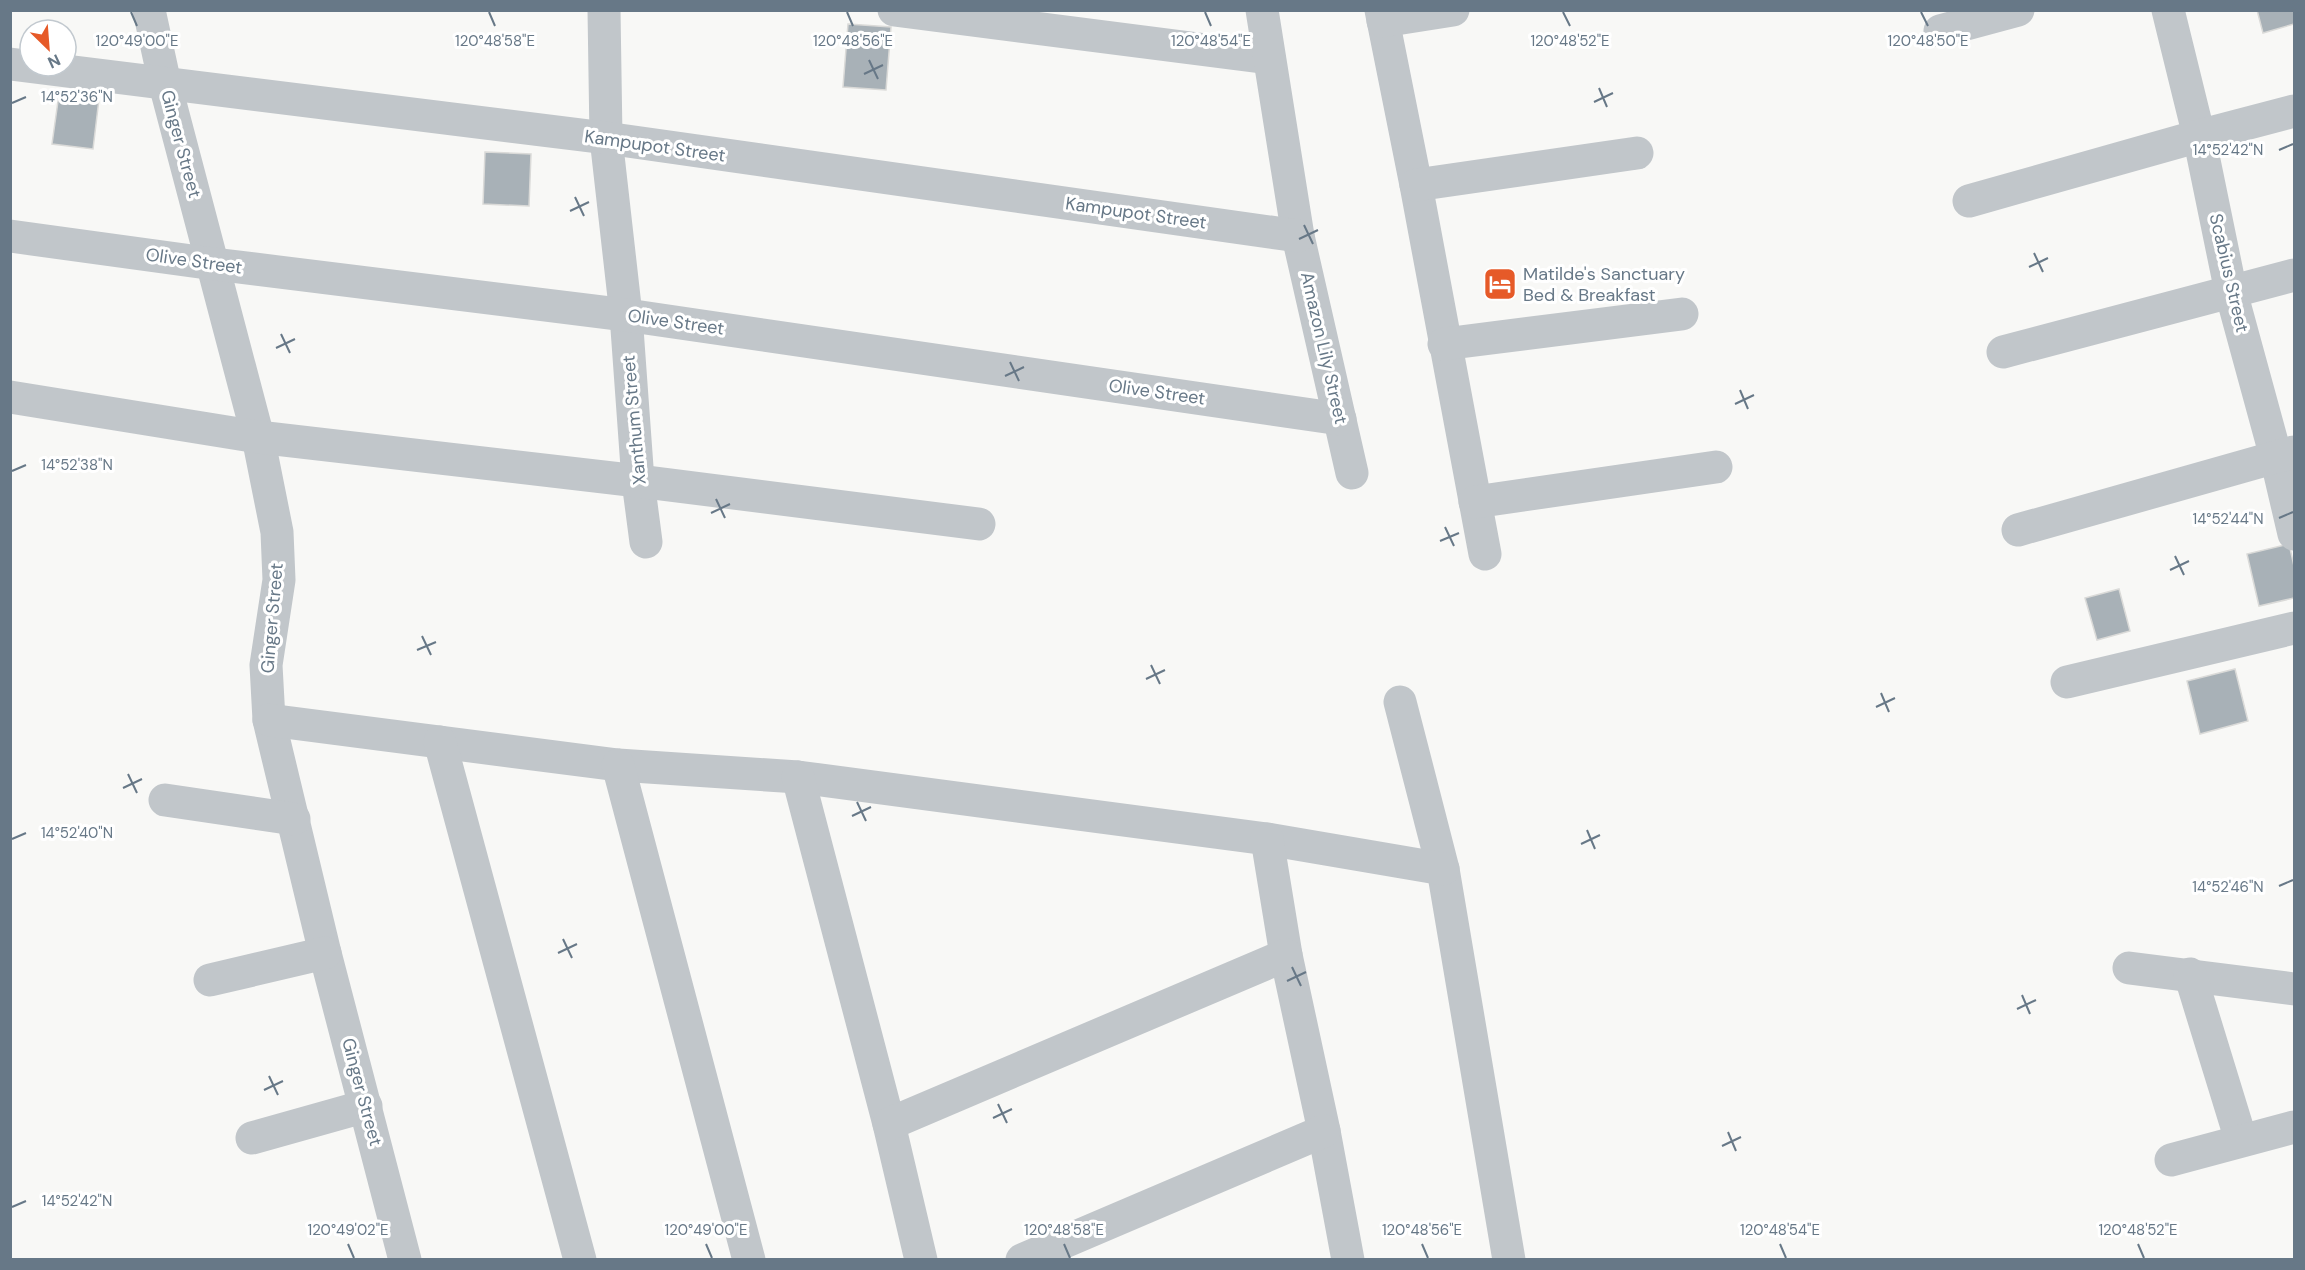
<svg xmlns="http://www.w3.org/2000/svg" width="2305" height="1270" viewBox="0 0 2305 1270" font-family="'DM Sans',sans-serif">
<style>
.building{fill:#a8b1b7;stroke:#dadad8;stroke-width:1.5}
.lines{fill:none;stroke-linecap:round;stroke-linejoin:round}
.street{stroke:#c1c6ca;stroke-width:33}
.ticks{fill:none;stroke:#677887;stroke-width:2}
.labels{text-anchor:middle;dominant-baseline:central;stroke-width:6;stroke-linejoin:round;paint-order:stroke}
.street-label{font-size:18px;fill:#677887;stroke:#fff}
.poi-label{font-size:18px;fill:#677887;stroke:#fff;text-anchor:start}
.ticks-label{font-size:15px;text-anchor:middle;fill:#677887;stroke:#fff;stroke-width:6;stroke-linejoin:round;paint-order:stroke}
</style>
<rect width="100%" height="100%" fill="#f8f8f6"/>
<!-- building -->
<g class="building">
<path d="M2257,10H2294V24L2263,33Z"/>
<path d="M848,24L891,27L886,90L843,87Z"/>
<path d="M59,94L99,99L93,149L52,144Z"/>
<path d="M485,152L531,154L529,206L483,204Z"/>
<path d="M2289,544L2294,566V598L2259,606L2247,554Z"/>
<path d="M2119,589L2130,631L2097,640L2085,598Z"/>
<path d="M2235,669L2248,721L2200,734L2187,681Z"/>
</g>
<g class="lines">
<!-- street -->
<g class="street">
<path d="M149,10L165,84L258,437L277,532L279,580L266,665L269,720L325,953L405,1260"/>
<path d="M604,10L606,138L626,315L638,481L646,542"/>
<path d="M894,10L1269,58"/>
<path d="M1262,10L1298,236L1352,473"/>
<path d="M1381,10L1416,185L1485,554"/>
<path d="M2168,10L2199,136L2231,292L2276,457L2294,534"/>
<path d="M1383,21L1453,10"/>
<path d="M1940,31L2018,10"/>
<path d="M10,64L606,138L1298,236"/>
<path d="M1416,185L1637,153"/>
<path d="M1969,201L2199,136L2294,111"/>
<path d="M10,236L214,264L626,315L1340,419"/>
<path d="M1444,344L1682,314"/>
<path d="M2003,352L2294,275"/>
<path d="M10,397L258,437L638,481L979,524"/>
<path d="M1475,502L1716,467"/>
<path d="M2018,530L2294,452"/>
<path d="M2067,682L2294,628"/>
<path d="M1400,702L1443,869L1509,1260"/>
<path d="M269,720L618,765L798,777L1267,839L1443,869"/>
<path d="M440,742L580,1260"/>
<path d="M618,765L749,1260"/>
<path d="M798,777L889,1124L921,1260"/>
<path d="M165,800L294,819"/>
<path d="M1267,839L1286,955L1324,1131L1348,1260"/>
<path d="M2129,968L2294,989"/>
<path d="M2190,974L2241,1140"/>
<path d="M210,980L325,953"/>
<path d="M889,1124L1286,955"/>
<path d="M252,1138L366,1106"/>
<path d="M2171,1160L2294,1127"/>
<path d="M1022,1260L1324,1131"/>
</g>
</g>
<!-- ticks -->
<path class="ticks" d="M131,12L137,26M489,12L495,26M847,12L853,26M1205,12L1211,26M1563,12L1570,26M1921,12L1928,26M869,60L878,79M864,74L883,65M1599,88L1607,107M1594,102L1613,93M12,103L26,97M2279,150L2293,144M575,197L584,216M570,211L589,202M1304,225L1313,244M1299,239L1318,230M2034,253L2043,272M2029,267L2048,258M281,334L290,353M276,348L295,339M1010,362L1019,381M1005,376L1024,367M1740,390L1748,409M1735,404L1754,395M12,471L26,465M716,499L725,518M711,513L730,504M2279,518L2293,512M1445,527L1454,546M1440,541L1459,533M2175,556L2184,575M2170,570L2189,561M422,636L431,655M417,650L436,642M1151,665L1160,684M1146,679L1165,670M1881,693L1889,712M1876,707L1895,698M128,774L137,793M123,788L142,779M857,802L866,821M852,816L871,807M1587,830L1595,849M12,839L26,833M1581,844L1600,835M2279,886L2293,880M563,939L572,958M558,953L577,944M1292,967L1301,986M1287,981L1306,972M2022,995L2030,1014M2017,1009L2036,1000M269,1076L278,1095M264,1090L283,1081M998,1104L1007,1123M993,1118L1012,1109M1728,1132L1736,1151M1722,1146L1741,1137M12,1207L26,1201M348,1244L354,1258M706,1244L712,1258M1064,1244L1070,1258M1422,1244L1428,1258M1780,1244L1786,1258M2138,1244L2144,1258"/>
<!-- icons -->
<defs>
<symbol id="hotel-square" viewBox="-11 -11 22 22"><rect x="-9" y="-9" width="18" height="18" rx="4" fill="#e65a28" stroke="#fff"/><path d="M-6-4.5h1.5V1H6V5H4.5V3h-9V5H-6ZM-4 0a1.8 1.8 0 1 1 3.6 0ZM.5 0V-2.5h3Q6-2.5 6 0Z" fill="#fff"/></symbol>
</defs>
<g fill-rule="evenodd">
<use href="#hotel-square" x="1481" y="265" width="38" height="38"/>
</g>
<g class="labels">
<!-- street labels -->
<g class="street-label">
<text transform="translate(181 144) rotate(75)">Ginger Street</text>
<text transform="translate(655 146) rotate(8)">Kampupot Street</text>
<text transform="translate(1136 213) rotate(8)">Kampupot Street</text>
<text transform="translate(194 261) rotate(8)">Olive Street</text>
<text transform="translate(2229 273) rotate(77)">Scabius Street</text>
<text transform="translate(676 322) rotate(8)">Olive Street</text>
<text transform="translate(1324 348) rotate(77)">Amazon Lily Street</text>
<text transform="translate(1157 392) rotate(8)">Olive Street</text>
<text transform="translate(634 420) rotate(-95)">Xanthum Street</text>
<text transform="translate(272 618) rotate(-85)">Ginger Street</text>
<text transform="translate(362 1092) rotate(75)">Ginger Street</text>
</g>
<!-- poi labels -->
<g class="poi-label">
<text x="1523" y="274">Matilde's Sanctuary<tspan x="1523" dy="21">Bed &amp; Breakfast</tspan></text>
</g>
</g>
<g class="ticks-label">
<text x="137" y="46">120°49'00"E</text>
<text x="495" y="46">120°48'58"E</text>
<text x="853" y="46">120°48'56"E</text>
<text x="1211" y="46">120°48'54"E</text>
<text x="1570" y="46">120°48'52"E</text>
<text x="1928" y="46">120°48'50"E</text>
<text x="77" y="102">14°52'36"N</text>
<text x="2228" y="155">14°52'42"N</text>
<text x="77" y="470">14°52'38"N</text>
<text x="2228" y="524">14°52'44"N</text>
<text x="77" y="838">14°52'40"N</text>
<text x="2228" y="892">14°52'46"N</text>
<text x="77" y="1206">14°52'42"N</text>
<text x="348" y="1235">120°49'02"E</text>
<text x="706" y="1235">120°49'00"E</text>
<text x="1064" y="1235">120°48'58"E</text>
<text x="1422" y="1235">120°48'56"E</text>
<text x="1780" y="1235">120°48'54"E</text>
<text x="2138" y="1235">120°48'52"E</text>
</g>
<!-- border -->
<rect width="2305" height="1270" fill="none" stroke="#677887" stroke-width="24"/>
<!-- north arrow -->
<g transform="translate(48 48) rotate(155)"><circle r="28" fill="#ffffff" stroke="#c2c9cf" stroke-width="1.5"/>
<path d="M0-4.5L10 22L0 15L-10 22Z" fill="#e65a28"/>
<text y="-9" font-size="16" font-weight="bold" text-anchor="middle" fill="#677887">N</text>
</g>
</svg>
